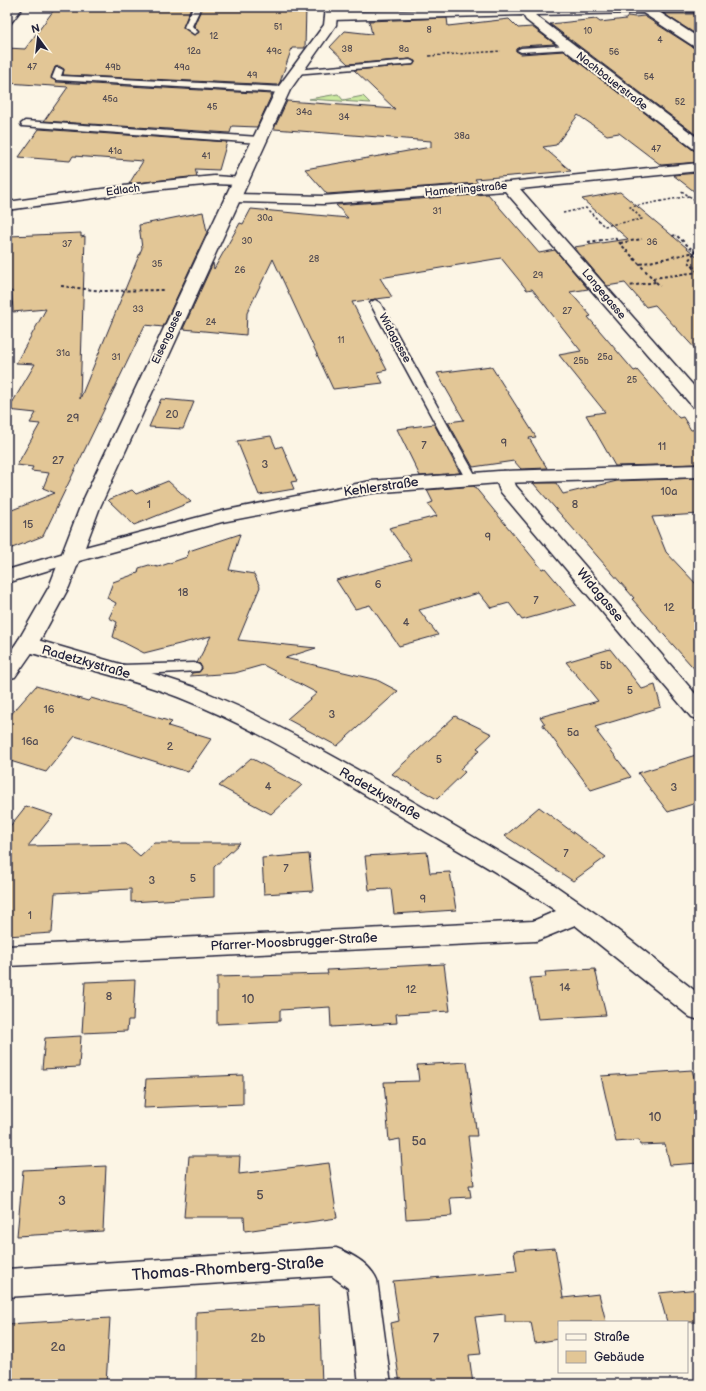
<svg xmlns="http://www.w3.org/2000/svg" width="706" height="1391" viewBox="0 0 706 1391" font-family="'Balsamiq Sans',sans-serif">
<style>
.green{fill:#cae89f;stroke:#76856d}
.building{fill:#e2c696;stroke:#22223b}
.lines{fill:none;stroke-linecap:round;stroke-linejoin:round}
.lane-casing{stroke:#22223b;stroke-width:3}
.street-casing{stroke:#22223b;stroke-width:3}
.secondary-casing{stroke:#22223b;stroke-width:3}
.path-far1{stroke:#22223b;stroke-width:1.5;stroke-dasharray:2.5 2;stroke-linecap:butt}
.path{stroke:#22223b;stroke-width:2;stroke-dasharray:3 2.5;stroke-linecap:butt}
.lane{fill:#fcf5e5;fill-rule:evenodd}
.street{fill:#fcf5e5;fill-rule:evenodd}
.secondary{fill:#fcf5e5;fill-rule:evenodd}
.labels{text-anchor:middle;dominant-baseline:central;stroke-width:4;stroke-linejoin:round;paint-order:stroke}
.far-number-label{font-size:9px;fill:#524b52}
.far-street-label{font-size:11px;fill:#22223b;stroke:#fcf5e5}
.number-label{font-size:11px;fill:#524b52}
.street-label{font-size:13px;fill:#22223b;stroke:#fcf5e5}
.near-number-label{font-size:13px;fill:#524b52}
.near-street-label{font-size:16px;fill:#22223b;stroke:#fcf5e5}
</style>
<rect width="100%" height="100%" fill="#fcf5e5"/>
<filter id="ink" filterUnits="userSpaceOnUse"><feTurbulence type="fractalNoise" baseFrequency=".025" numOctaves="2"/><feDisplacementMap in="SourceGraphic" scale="8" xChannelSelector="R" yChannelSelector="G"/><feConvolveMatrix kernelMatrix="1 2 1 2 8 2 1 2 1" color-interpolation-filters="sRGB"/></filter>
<g filter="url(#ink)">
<!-- green -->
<path class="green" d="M338,94L343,100L363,96L370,103L309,99Z"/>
<!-- building -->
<g class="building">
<path d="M56,7H191L183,27L195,35L199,32L194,26L202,7H306L305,48H292L280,82L278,85L63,75L64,69L59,66L55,67L51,77L56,82L272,94L257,127L232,126L230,133L44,121L68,87L7,83V48L25,49Z"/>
<path d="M367,7H445V8L368,10Z"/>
<path d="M664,14H699V36Z"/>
<path d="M628,16L635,17L644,16L694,48L699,49V137L550,24L596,19L600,22L626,19Z"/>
<path d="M447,18L448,26L509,19L518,28L532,27L555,44L521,46L516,49V51L521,54L564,51L693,150L699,151V162L661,165L619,133L607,135L578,115L556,145L543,147L571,171L475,179L478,183L327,194L305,169L431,147V141L274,129L287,101L395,109L354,70L413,65L415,63V61L410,59L348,64L330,47L345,31L372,34L369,21Z"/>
<path d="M39,129L227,142L219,170L195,169L197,176L129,184L143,161L73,156L70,161L19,157Z"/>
<path d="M699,173V195L673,175Z"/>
<path d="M620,192L699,258V353L655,305L646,307L625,283L607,286L574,247L628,239L582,199Z"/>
<path d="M488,194L539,253L555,250L588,289L570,292L591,316L588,317L634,371L637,370L679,418L683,417L691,430L699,429V464L615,466L586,415L605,412L559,355L581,351L532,289L527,290L501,258L380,278L392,297L352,302L387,370L377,372L383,383L333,389L273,259L247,313L246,335L183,329L213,263L214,269L240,223L243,224L251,209L348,218L336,205Z"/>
<path d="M203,212L207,232L163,327L145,325L43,536L7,550V512L55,493L43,488L49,473L31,471L33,467L17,465L40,424L30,423L36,413L8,410L35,364L16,363L46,309L13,312L12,291L8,292L7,282L10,236L81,233V237L85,236L80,399L142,248L139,225Z"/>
<path d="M491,366L536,437L529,438L547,468L521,469L514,461L473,467L448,422L464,420L437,373Z"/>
<path d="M161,399L194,402L183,429L149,427Z"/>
<path d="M434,424L460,473L420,476L397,429Z"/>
<path d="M271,436L276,448L282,446L297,481L291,482L294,489L259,495L237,441Z"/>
<path d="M699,478V514L652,517L666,552L699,587V674L632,599L634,598L533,483H556L563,494L617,481Z"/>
<path d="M168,481L191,502L134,525L108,500L132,490L136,494Z"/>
<path d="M474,486L542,569L545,568L576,605L522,620L509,603L491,608L479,593L419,610L438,635L399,646L370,605L355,609L336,580L412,560L389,528L437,516L428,504L433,502L427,490Z"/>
<path d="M240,534L229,570L254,574L260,587L238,640L316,648L285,658L377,680L398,691L337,746L287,719L317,693L263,665L235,673L190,676L192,673L199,672L202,669L200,664L197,663L211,636L144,653L113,637L117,622L109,618L116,603L107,598L113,582L138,573L139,568L149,565L158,567L187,557L189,551Z"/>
<path d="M610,649L642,689L655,685L661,707L595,727L599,732H597L631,777L591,790L542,724H545L540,717L598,701L566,662Z"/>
<path d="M36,686L88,701L91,698L172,722L168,726L211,739L188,772L75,736L46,772L7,760V719Z"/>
<path d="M455,716L492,734L477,748L480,750L460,769L465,772L437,799L392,774Z"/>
<path d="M699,754V802L668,812L638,773Z"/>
<path d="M251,758L302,785L271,814L219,786Z"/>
<path d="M26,806L53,815L28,846L126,844L140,856L154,843H240L214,867V897L131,902V889L55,893L52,933L7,936V830Z"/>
<path d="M539,807L606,857L573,881L505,836Z"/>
<path d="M427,852L430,873L450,872L456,910L394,914L391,889L369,890L365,856Z"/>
<path d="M309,854L313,891L264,894L262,858Z"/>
<path d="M444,964L450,1011L396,1014L397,1023L331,1027L330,1007L280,1010V1021L217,1024V977L328,974L327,970Z"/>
<path d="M595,969L606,1015L538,1019L530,978L546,977L545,972Z"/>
<path d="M135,980L133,1020H128L127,1031L82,1033L85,982Z"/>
<path d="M81,1036L79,1067L42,1069L45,1038Z"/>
<path d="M467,1062L477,1136H468L474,1185H469L471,1197L450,1198L452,1216L406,1219L400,1139L389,1141L384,1082L419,1081L417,1065Z"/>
<path d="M692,1070L699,1095V1163L670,1165L665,1144L640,1145L639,1140L616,1142L601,1076Z"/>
<path d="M243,1075V1104L144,1108L146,1079Z"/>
<path d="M189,1156H240L239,1174L329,1163L337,1218L245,1231L244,1217H184Z"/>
<path d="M106,1166L103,1231L17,1236L23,1170Z"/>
<path d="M555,1248L563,1298L599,1294L606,1322H559V1339L535,1343L531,1322H505V1314L475,1317L481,1354L469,1355L473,1384H400L391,1323L399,1321L393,1281L517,1271L514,1251Z"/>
<path d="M699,1289V1322H667L659,1293Z"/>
<path d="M319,1305L322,1384H196V1312Z"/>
<path d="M110,1318L106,1384H7V1324Z"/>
</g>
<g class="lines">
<defs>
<g id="lane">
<path d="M15,7H23L10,24H7V17Z"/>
<path d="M193,7H201L192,26L198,32L194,34L184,27Z"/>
<path d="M568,45H571V49L521,52L517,50L521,48Z"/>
<path d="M410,60L414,62L413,64L295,74L291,72L295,70Z"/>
<path d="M56,68H59L63,70L61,76L283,87L287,90L283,93L56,80L52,78Z"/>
<path d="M25,121L259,137L263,140L259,143L22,126L21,124Z"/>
<path d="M375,300L380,303L477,478L475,481H467L465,478L370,303Z"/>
<path d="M194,663L199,665L201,668L199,671L121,675L116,673L114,670L116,667L121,665Z"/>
</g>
<g id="street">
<path d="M580,7H699V12H659L699,38V48L695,47L643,13L535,15L699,139V150L694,149L526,20L523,15L332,20L328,19L326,16L328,13L332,12Z"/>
<path d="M699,163V171L520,189L699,392V408L693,407L505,191L323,204L233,202L228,201L226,198L228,195L233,194L323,196L509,182Z"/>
<path d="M214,176L244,178L246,181L244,184L239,185L214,184L153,190L7,210V202L153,182Z"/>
<path d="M504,471L511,473L516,486L699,698V720L691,717L500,491L495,477L497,473Z"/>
<path d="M71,551L78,553L81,557L78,561L7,583V570Z"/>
<path d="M27,637L148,672L194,687L244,709L300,738L383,784L550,882L602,918L699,994V1020L690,1017L575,925L536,941L7,966V946L533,921L556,911C507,877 453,848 402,817C330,774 257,728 178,697C127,677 72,666 19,649L16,644L19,639Z"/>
<path d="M336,1248C352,1254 370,1264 377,1280L391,1384H359L348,1288L332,1276L7,1297V1269Z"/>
</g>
<path id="secondary" d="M326,7H338L336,25L290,90L100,507L85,547L222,511L371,481L499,471L699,465V477L499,483L371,493L222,522L79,561L69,587L38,644L15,677L7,679V656L18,641L49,587L80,507L237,172L276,90L324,25Z"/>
</defs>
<!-- lane casing -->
<use href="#lane" class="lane-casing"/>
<!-- street casing -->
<use href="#street" class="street-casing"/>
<!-- secondary casing -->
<use href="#secondary" class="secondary-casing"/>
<!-- path-far1 -->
<g class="path-far1">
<path d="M429,56L501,51"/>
<path d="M689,196L699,203"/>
<path d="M563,213L586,208L604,226L642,219L630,207L689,196L680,190"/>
</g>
<!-- path -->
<g class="path">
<path d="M588,242L615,238L656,282L629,286"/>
<path d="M620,243L642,239"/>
<path d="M640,264L695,252L676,235L672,236"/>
<path d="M698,272L688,261L695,252H699"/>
<path d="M653,278L699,272"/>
<path d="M656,282L660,286"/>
<path d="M61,286L102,291L163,290"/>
</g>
<!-- lane -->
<use href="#lane" class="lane"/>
<!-- street -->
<use href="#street" class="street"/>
<!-- secondary -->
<use href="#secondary" class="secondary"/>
</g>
</g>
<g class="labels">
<!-- far-number labels -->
<g class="far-number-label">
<text x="278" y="27">51</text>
<text x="429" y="30">8</text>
<text x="588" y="31">10</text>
<text x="214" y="36">12</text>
<text x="660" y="40">4</text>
<text x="347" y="49">38</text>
<text x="404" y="49">8a</text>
<text x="194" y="51">12a</text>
<text x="274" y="51">49c</text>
<text x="614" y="52">56</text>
<text x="32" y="67">47</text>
<text x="113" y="67">49b</text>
<text x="182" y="67">49a</text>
<text x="252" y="75">49</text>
<text x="649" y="77">54</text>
<text x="110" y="99">45a</text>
<text x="680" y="102">52</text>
<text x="212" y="107">45</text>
<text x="304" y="112">34a</text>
<text x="344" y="117">34</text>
<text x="462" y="136">38a</text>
<text x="656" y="149">47</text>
<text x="115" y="151">41a</text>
<text x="206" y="156">41</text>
<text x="437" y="211">31</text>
<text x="265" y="218">30a</text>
<text x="247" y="241">30</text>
<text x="652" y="242">36</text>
<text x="67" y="244">37</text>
<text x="314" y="259">28</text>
<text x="157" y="264">35</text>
<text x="240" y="270">26</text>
<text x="538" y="275">29</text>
<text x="138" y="309">33</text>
<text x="567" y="311">27</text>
<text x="211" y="322">24</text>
<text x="341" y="340">11</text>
<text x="63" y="353">31a</text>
<text x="116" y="357">31</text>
<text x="605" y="357">25a</text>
<text x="581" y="361">25b</text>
<text x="632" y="380">25</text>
</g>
<!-- far-street labels -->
<g class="far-street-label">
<text transform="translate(612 81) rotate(38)">Nachbauerstraße</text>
<text transform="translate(466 189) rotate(-5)">Hamerlingstraße</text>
<text transform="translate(123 190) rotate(-8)">Edlach</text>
<text transform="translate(604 294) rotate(50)">Langegasse</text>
<text transform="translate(167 337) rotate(-65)">Eisengasse</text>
<text transform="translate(395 338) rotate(61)">Widagasse</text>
</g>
<!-- number labels -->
<g class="number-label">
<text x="172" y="414">20</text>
<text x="73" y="418">29</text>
<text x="504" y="443">9</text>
<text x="424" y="445">7</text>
<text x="662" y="446">11</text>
<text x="58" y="460">27</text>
<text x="265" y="464">3</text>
<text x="669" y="491">10a</text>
<text x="149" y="504">1</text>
<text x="575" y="504">8</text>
<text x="28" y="524">15</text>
<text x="488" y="537">9</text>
<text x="378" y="584">6</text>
<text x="183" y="592">18</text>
<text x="536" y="600">7</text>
<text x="669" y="607">12</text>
<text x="406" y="622">4</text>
<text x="606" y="665">5b</text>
<text x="630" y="690">5</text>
<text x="49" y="709">16</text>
<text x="332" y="714">3</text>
<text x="573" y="732">5a</text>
<text x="30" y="741">16a</text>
<text x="170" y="746">2</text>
<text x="439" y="759">5</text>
<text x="268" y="786">4</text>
<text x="674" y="787">3</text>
<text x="566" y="853">7</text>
<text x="286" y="868">7</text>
<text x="193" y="878">5</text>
<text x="152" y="880">3</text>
<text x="423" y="899">9</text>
<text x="30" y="915">1</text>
<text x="565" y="987">14</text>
<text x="411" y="989">12</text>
<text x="109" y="996">8</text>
</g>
<!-- street labels -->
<g class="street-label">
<text transform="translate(381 487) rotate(-8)">Kehlerstraße</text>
<text transform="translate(600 595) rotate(50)">Widagasse</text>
<text transform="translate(86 662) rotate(16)">Radetzkystraße</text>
<text transform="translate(380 794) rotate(30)">Radetzkystraße</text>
<text transform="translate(294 942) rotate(-3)">Pfarrer-Moosbrugger-Straße</text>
</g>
<!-- near-number labels -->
<g class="near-number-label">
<text x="248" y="999">10</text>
<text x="655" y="1117">10</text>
<text x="419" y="1141">5a</text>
<text x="260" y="1195">5</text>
<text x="62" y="1201">3</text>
<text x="258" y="1338">2b</text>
<text x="436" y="1338">7</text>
<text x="58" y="1347">2a</text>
</g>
<!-- near-street labels -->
<g class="near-street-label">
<text transform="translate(228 1269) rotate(-4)">Thomas-Rhomberg-Straße</text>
</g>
</g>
<!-- margin -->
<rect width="706" height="1391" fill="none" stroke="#fcf5e5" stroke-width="24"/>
<rect x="12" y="12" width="682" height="1367" fill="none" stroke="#22223b" stroke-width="1.5" filter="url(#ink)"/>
<!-- legend -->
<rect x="558" y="1321" width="130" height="52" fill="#fcf5e5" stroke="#a5a1a1"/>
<rect x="566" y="1334" width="20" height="6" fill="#fcf5e5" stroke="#a5a1a1"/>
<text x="594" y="1341" font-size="12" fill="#22223b">Straße</text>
<rect x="566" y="1351" width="20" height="12" fill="#e2c696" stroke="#a5a1a1"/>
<text x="594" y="1361" font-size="12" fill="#22223b">Gebäude</text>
<!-- north arrow -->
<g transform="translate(38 38) rotate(345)" stroke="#fcf5e5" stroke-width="3" paint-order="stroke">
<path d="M0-3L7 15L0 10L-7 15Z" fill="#22223b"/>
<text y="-6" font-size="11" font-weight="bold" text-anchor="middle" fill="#22223b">N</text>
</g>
</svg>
